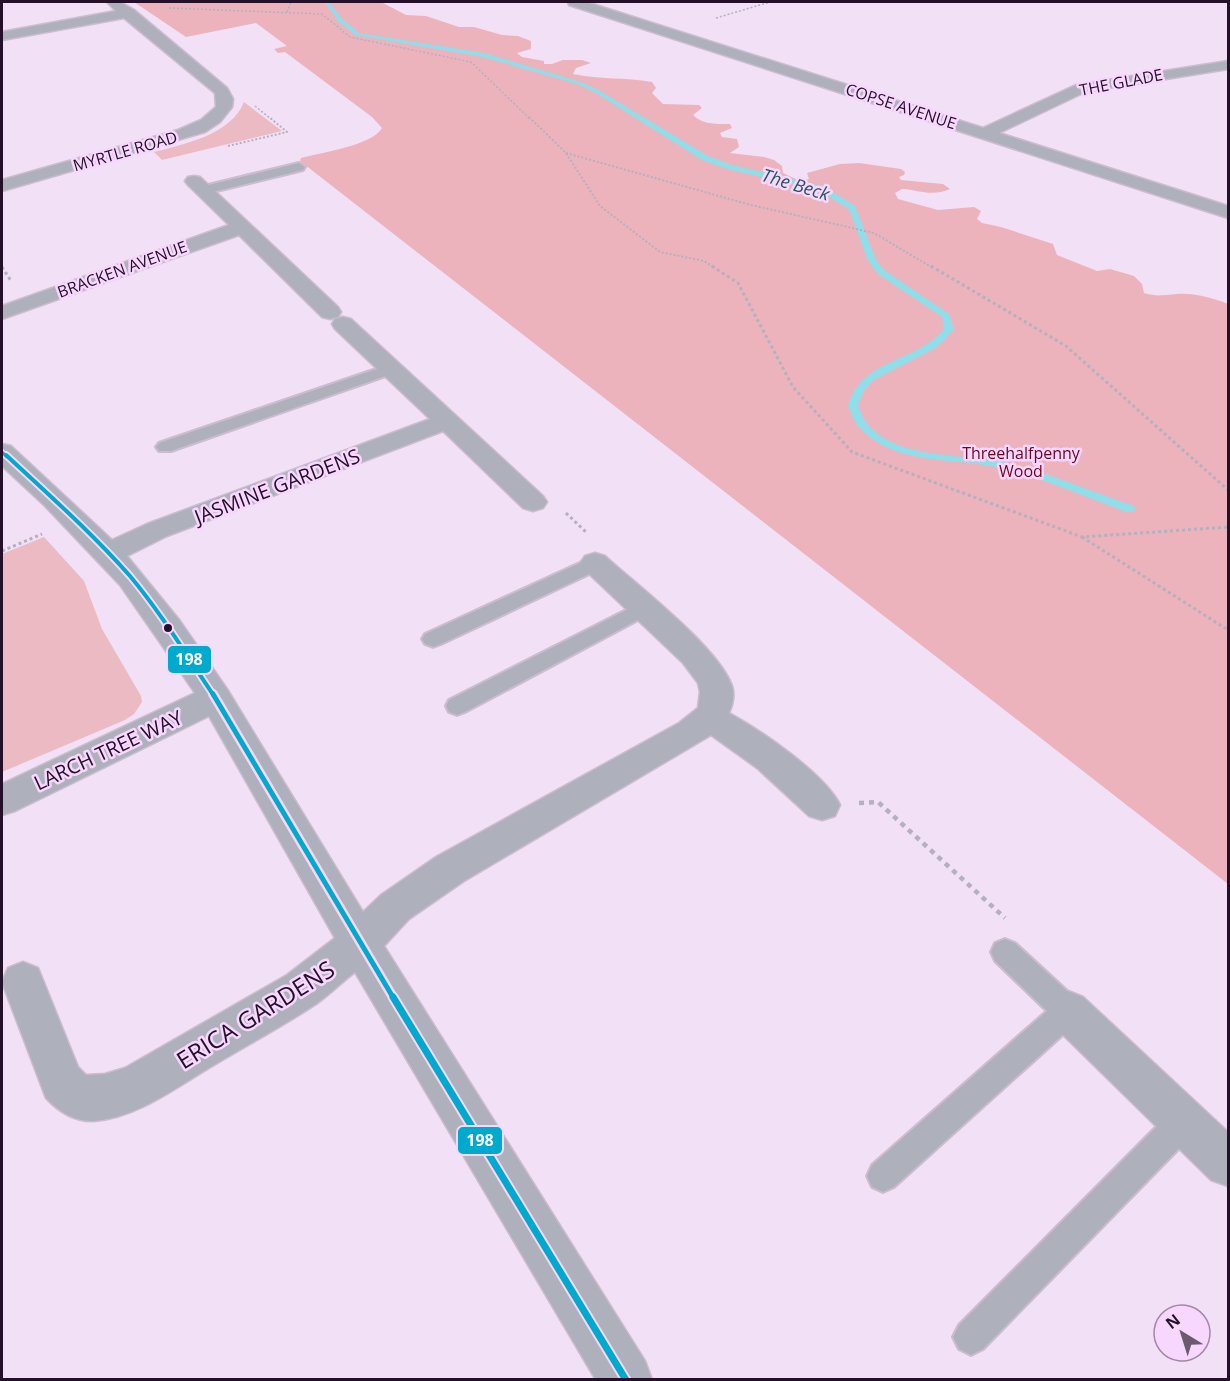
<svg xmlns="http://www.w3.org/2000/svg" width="1230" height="1381" viewBox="0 0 1230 1381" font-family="'Open Sans',sans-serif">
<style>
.green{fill:#ebbac3}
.forest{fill:#ecb3bd}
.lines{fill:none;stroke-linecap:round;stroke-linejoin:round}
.stream{fill:#90dee9;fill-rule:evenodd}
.service-casing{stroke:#ccbccf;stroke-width:4}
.minor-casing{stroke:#ccbccf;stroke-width:3}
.path-far3{stroke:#b4b0be;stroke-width:1.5;stroke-dasharray:2 2;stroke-linecap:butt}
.path-far2{stroke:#b4b0be;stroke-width:2;stroke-dasharray:2 2;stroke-linecap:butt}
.path-far1{stroke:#b4b0be;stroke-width:3;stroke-dasharray:3 3;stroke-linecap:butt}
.path{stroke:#b4b0be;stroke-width:4.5;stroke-dasharray:5 5;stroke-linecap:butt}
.service{fill:#aeb0bc;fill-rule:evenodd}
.minor{fill:#aeb0bc;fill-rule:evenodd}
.bus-1-far3-casing{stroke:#f8d7ff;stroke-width:6}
.bus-1-far2-casing{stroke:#f8d7ff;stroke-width:8}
.bus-1-far1-casing{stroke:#f8d7ff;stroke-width:10}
.bus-1-casing{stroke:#f8d7ff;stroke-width:11}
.bus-1-far3{stroke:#00a9ce;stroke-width:3}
.bus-1-far2{stroke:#00a9ce;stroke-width:4}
.bus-1-far1{stroke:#00a9ce;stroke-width:5}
.bus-1{stroke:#00a9ce;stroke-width:7}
.bus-dot{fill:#241028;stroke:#f8d7ff;stroke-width:2}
.labels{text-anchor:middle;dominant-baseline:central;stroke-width:5;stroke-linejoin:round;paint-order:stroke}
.far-street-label{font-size:16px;fill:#241028;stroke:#f8d7ff}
.far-park-label{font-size:16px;fill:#72051a;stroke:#f8d7ff}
.far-water-label{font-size:18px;font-style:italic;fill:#23575a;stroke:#f8d7ff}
.street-label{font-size:20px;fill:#241028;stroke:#f8d7ff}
.near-street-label{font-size:24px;fill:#241028;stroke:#f8d7ff}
.line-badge{stroke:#f8d7ff;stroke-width:2}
.badge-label{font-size:16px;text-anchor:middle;font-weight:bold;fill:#fff}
</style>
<rect width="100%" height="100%" fill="#f2e0f6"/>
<!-- green -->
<g class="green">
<path d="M244,102L282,131L162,160L154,152C184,144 231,135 244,102Z"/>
<path d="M44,537L84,581L102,629L141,696L142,702L134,714L125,720L2,772V554Z"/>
</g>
<!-- forest -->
<path class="forest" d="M134,2H381L406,15L426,16L459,27H474L502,35L518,36L531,41V49L517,53L522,57L544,61V64H552L563,60H582L591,63L576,68L573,74C600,80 625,77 652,82L656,88L652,93L663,104L699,105L702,108L693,115C703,125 717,124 730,124L732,128L720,133L722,137L737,139L739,147L730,153L764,157L774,160L782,166L783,173L800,181L809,179L807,173L840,164L859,163L901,169L905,172L904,175L899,177L901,180L943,184L950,189C932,197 919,190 902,189L895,193L898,199L938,210L974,207L981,211L977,219L982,223L1001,227L1053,244L1057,255L1097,271L1110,269L1134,276L1142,284L1144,293C1159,297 1162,295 1177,294C1195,293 1212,298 1228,304V884L300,161L301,158C320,153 373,145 382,128L372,117L285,52L278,53L274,49L287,46L256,23L186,37Z"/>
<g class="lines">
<!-- stream -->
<path class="stream" d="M325,2H329L342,19L359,33L484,53L581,82L600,91L708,156L732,165L823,186L855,206L876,260L884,270L949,314L954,329L944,341L934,349L874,380L864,391L858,405C860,410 862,417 866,422C895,461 965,453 1008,463C1048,473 1094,493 1134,506L1136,509L1134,512H1126C1086,497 1045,479 1004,469C956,456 895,468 858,426C853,420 851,412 848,405C851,399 852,393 856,388C878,358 921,358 944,329L942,317L878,274L868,261L849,209L817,190L727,169L702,160L596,93L577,84L483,57L355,35L338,21Z"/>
<defs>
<g id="service">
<path d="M299,163L305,167L303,170L204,194L198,190L200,187Z"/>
<path d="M391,364L399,369L397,372L171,451H159L156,447L159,443Z"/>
<path d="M595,556L602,558L605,563L602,568L441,644L433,647L425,644L422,639L425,634Z"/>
<path d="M644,601L651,603L654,608L651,613L465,712L457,715L449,712L446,706L449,700Z"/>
<path d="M1005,939L1015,943L1078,1001L1082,1011L1078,1021L894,1187L883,1192L872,1187L867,1176L872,1165L1047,1011L995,961L991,952L995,943Z"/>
<path d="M1184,1105L1195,1110L1200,1121L1195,1132L983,1349L971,1355L959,1349L953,1337L959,1325L1173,1110Z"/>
</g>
<g id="minor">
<path d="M107,2H120L134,10L227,88L233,99L232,107L220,122L205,132L2,191V180L178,130L201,120L216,107L215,93L124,18L2,40V32L116,11Z"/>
<path d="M568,2H586L983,128L1076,85L1228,61V69L1085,92L999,133L1228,206V218L569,5Z"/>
<path d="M194,176L200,177L338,307L341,312L338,317L330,319L322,317L239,235L2,319V306L229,225L188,185L185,181L188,177Z"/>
<path d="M343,317L351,319L543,496L547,502L543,508L533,511L523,508L443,431L167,536L127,556L180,621L227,689L363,912L381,895L436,857L679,723L698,708L700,692L698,683L683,663L585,570L580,563L585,556L595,553L605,556C638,586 718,647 732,686C735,695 733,704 729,713C760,730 825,774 840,805L835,816L822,820L809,816L757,768L711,735L464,881L409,919L384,946L645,1361L652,1380H596L355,972C342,982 330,994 316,1004C283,1026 247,1045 214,1065C178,1086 137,1118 94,1121C75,1122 58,1111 46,1098L2,982L8,968L23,962L38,968L78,1067L86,1075L105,1074L125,1068L287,975L335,938L209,716L15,811L2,815V784L195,693L120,585L45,506L2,466V444L11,446L112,540L147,524L430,419L335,329L332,324L335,319Z"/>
<path d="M1068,991L1083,997L1228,1132V1186L1211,1180L1053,1025L1047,1011L1053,997Z"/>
</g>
</defs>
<!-- service casing -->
<use href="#service" class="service-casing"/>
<!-- minor casing -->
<use href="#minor" class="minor-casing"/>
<!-- path-far3 -->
<g class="path-far3">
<path d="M169,8L322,14L350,37L471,62L530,119"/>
<path d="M287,12L291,2"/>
<path d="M716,18L770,2"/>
<path d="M255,106L271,119"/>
</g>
<!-- path-far2 -->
<g class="path-far2">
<path d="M529,117L566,153L600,206L660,252L704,261L715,268"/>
<path d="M228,146L287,132L269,117"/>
<path d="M566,153L751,205L874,233L933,268"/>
</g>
<!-- path-far1 -->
<g class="path-far1">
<path d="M712,266L738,283L793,387L852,452L1082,537L1228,527"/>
<path d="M931,266L1066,346L1228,490"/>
<path d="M2,267L11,281"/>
<path d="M566,513L587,533"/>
<path d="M1082,537L1228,630"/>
<path d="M2,551L42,534"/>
</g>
<!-- path -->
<path class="path" d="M859,803L878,802L1005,918"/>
<!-- service -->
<use href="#service" class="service"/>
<!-- minor -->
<use href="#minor" class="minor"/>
<defs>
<path id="bus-1-far3" d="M2,452L7,457"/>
<path id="bus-1-far2" d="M6,455C48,494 92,533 130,576C161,613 187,656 214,696"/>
<path id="bus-1-far1" d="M213,694L394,999"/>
<path id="bus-1" d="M393,997L626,1380"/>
</defs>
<!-- bus-1-far3 casing -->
<use href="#bus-1-far3" class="bus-1-far3-casing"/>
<!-- bus-1-far2 casing -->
<use href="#bus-1-far2" class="bus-1-far2-casing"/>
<!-- bus-1-far1 casing -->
<use href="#bus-1-far1" class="bus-1-far1-casing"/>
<!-- bus-1 casing -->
<use href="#bus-1" class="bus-1-casing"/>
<!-- bus-1-far3 -->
<use href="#bus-1-far3" class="bus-1-far3"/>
<!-- bus-1-far2 -->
<use href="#bus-1-far2" class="bus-1-far2"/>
<!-- bus-1-far1 -->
<use href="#bus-1-far1" class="bus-1-far1"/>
<!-- bus-1 -->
<use href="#bus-1" class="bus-1"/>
</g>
<!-- markers -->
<circle class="bus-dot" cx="168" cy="628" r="5"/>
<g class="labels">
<!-- far-street labels -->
<g class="far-street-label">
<text transform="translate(1121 82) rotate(-11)">THE GLADE</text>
<text transform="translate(901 106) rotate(18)">COPSE AVENUE</text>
<text transform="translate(125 151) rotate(-16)">MYRTLE ROAD</text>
<text transform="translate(122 269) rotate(-20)">BRACKEN AVENUE</text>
</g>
<!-- far-park labels -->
<g class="far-park-label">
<text x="1021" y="453">Threehalfpenny<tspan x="1021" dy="18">Wood</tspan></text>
</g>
<!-- far-water labels -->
<g class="far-water-label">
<text transform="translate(796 184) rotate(17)">The Beck</text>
</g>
<!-- street labels -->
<g class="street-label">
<text transform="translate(277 486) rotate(-21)">JASMINE GARDENS</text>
<text transform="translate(108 750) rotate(-25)">LARCH TREE WAY</text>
</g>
<!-- near-street labels -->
<g class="near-street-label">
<text transform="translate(255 1014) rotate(-32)">ERICA GARDENS</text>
</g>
</g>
<g class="line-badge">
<rect x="167" y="645" width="45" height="29" rx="6" fill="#00a9ce"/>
<rect x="457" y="1126" width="46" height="29" rx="6" fill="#00a9ce"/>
</g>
<g class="badge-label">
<text x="189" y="665">198</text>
<text x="480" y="1146">198</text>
</g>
<!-- border -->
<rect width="1230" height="1381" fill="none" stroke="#241028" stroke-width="6"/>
<!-- north arrow -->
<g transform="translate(1182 1333) rotate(322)"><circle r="28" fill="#f8d7ff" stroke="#a387a9" stroke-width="1.5"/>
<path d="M0-4.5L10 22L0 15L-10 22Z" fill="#6c5970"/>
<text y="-9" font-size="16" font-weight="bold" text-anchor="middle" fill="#241028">N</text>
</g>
</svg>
